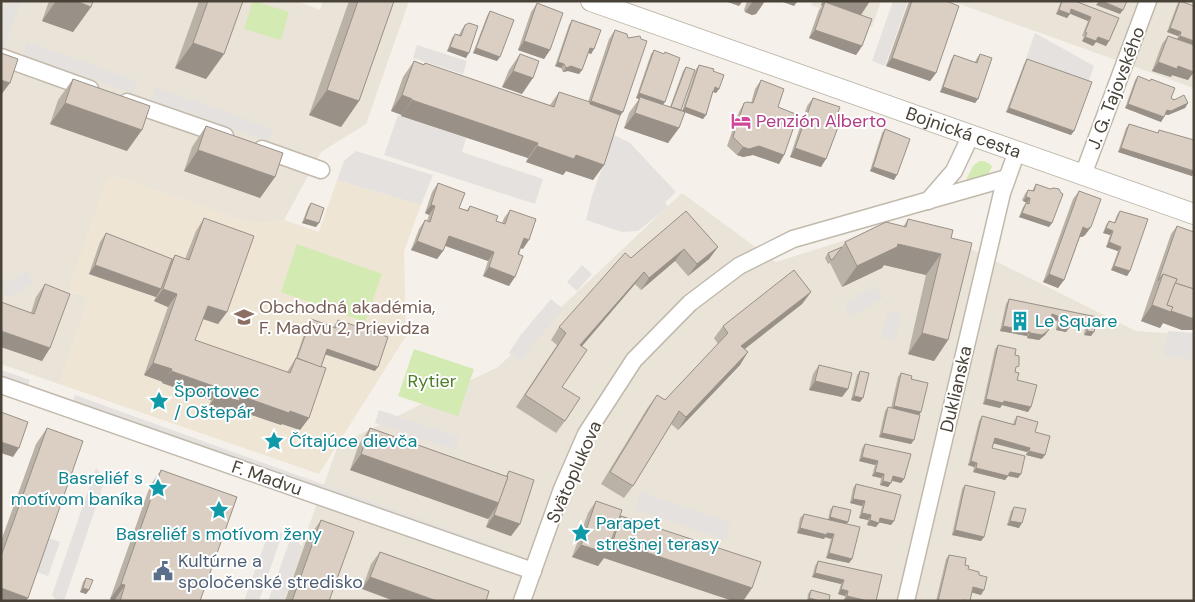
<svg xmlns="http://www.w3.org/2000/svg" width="1195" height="602" viewBox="0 0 1195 602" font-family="'DM Sans',sans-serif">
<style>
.residential{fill:#e9e3d8}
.education{fill:#eee5d4}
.green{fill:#d4eab3}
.parking{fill:#e4e1de}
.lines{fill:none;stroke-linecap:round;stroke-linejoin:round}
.minor-casing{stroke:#c1b9ac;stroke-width:19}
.tertiary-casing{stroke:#c1b9ac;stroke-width:22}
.minor{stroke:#fff;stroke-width:16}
.tertiary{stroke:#fff;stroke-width:20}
.wall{fill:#bbb2a7}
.shaded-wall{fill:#999188}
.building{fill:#dacfc2;stroke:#999188}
.labels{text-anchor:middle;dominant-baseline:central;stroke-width:4;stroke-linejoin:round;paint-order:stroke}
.street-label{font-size:18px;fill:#494238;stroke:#fff}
.hotel-label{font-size:18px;fill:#b23c85;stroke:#fff;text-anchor:start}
.education-label{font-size:18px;fill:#785e54;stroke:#fff;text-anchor:start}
.culture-label{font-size:18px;fill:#0d838f;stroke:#fff;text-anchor:start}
.park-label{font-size:18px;fill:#4d7d29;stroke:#fff}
.service-label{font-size:18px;fill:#4e5e75;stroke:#fff;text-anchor:start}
</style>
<rect width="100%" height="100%" fill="#f5f1ea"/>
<!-- residential -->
<g class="residential">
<path d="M1,1H297L320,10L323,1H409L366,124L321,152L284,220L252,224L115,176L107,179L69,291L89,298L59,384L1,364Z"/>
<path d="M813,1H881L872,27L811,5Z"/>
<path d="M951,1H1194V88Z"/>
<path d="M682,193L776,262L896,224L969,248L1136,331L1194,335V601H282L338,445L498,367Z"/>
</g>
<!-- education -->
<path class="education" d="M115,176L252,224L284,220L319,232L337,180L421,205L404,251L406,336L319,474L59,384L89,298L68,290L106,179Z"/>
<!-- green -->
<g class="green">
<path d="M253,1L289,12L281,40L244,29Z"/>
<path d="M979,161C985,161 988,162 992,166C988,180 977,180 964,184L973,166Z"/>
<path d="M297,244L382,274L365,322L281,292Z"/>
<path d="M414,349L474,369L458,416L398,396Z"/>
</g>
<!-- parking -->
<g class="parking">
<path d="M7,1H21L4,48L1,47V17Z"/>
<path d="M893,1H908L885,66L872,61Z"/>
<path d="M1152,1H1158L1137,58L1132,56Z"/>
<path d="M1035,33L1094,66L1088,83L1025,61Z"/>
<path d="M27,42L137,81L133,93L23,55Z"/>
<path d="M417,45L467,61L463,74L413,58Z"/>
<path d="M156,87L272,129L268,141L151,100Z"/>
<path d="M398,115L466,138L462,152L543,179L535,204L384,155Z"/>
<path d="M614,135L630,143L676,192L665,202L668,207L638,231L622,232L586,220L592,196Z"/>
<path d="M356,151L433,175L421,205L337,180L344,161Z"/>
<path d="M582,265L592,274L577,291L567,282Z"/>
<path d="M27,271L34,283L11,296L1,295V281H9Z"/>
<path d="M876,286L883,298L851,316L844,303Z"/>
<path d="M551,299L563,309L533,344L522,361L509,353L520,336Z"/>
<path d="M888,311L901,314L895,340L881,337Z"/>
<path d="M1168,331L1194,333V360L1164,355Z"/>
<path d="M1,370L30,380L28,386L1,376Z"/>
<path d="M75,395L500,548L497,553L73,401Z"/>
<path d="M379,410L459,437L455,450L375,423Z"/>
<path d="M96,468L105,480L64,601H57L52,595Z"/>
<path d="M641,492L730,523L724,540L635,509Z"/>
<path d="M283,532L259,601H244L267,537Z"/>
<path d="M292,534L302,547L283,601H268Z"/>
<path d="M46,537L60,542L48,576L34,571Z"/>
</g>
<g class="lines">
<defs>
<g id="minor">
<path d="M1,57L90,89"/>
<path d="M127,102L225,136"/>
<path d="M262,149L321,170"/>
<path d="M1083,175L1148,1"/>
<path d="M928,201L954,171L971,135"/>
<path d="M1,385L533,571"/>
<path d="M522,601L562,489L586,434L634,360L690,303L739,266L793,239L1007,178"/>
<path d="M906,601L1002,193L1017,151"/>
</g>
<g id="tertiary">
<path id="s1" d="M591,1L1194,214"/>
</g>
</defs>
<!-- minor casing -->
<use href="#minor" class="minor-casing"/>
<!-- tertiary casing -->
<use href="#tertiary" class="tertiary-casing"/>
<!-- minor -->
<use href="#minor" class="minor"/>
<!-- tertiary -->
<use href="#tertiary" class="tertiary"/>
</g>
<!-- wall -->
<g class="wall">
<path d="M49,1H93L91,7L73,32L42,21Z"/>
<path d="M199,1H243L224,54L206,79L175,68Z"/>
<path d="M349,1H394L359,101L341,127L309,115Z"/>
<path d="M747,1H765L756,14L752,15L745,12L744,10Z"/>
<path d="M822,1H870L861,15L862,46L856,55L809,38L819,10L822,6L821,5Z"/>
<path d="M909,1H946L936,73L930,81L886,66Z"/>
<path d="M1061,1H1075L1119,18L1109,41L1106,46L1096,42L1093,46L1082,41L1084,37L1082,36L1088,21L1070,13L1067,18L1056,14Z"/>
<path d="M1179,1L1188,80L1172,75L1171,77L1152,71L1162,44L1168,36L1177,39L1178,36L1167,32L1177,5Z"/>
<path d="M537,3L550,50L544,59L518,50L531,12Z"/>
<path d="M490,11L497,61L473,53L487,16Z"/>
<path d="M572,20L594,49L591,54L588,53L582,70L579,74L568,71L563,72L561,68L555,66L569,25Z"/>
<path d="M465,25L466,58L447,51L452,38L455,34L459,35L462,29Z"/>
<path d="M615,30L620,115L604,165L593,180L566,171L563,175L526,162L528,158L401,116L402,115L391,111L403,77L414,61L550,105L559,92L588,102L609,39Z"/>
<path d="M654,50L663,105L670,107L683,71L686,67L681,111H682L696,69L699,65L713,71L719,89L716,93L713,92L712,95L706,115L703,119L684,112L679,128L668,143L624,128L629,113L639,99L636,98L651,54Z"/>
<path d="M520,54L522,94L502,87L509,70Z"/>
<path d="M980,54L978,99L975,103L940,92L951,60L954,55L975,62L977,58Z"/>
<path d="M1027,59L1074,131L1071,135L1006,112L1024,64Z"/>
<path d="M1138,76L1171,98L1188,103L1185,108L1168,115L1165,114L1161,122L1125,108L1135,80Z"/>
<path d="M73,79L127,151L50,124L58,100Z"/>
<path d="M761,80L778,107L784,155L779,164L753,155L743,157L737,155L727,146L739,112L744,103H751L755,89Z"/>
<path d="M813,98L835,120L821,167L790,157L807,106Z"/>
<path d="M1129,124L1157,133L1159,130L1192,176L1118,152L1126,128Z"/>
<path d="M206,126L275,177L260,198L184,171L192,147Z"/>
<path d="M885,129L894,180L870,171L882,133Z"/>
<path d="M438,183L459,208L467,210L470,206L496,221L502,223L504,218L510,210L523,249L521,248L509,286L483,276L488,261L445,246L443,251L437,259L411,250L419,229L425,220L427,221L429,215L425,213L432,192Z"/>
<path d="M1036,184L1052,223L1049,227L1019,217L1023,207L1026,203H1027L1023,201L1022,200L1025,194L1028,190L1032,191Z"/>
<path d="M1079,191L1091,227L1085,235L1082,237H1080L1064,280L1058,288L1043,282L1073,199Z"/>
<path d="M311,203L316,227L302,223L308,207Z"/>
<path d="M686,211L718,247L709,259L688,276L675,261L641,290L635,284L581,346L562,387L565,421L556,433L516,407L557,345L551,340L559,327L631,258Z"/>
<path d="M1120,211L1130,271L1127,276L1111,270L1118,251L1106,247L1110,235L1103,233L1106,225L1109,221L1114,223L1117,215Z"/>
<path d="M204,218L227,312L218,324L203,319L195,340L287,372L296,358L308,323L311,319L334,327L335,324L338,320L375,371L326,354L321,367L309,418L300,430L282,424L281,425L234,409L230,413L209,406L211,400L162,383L163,382L144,375L168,307L154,301L156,297L89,274L100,242L106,233L172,259L175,255L185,259L196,231Z"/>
<path d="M908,219L951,238L948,340L934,361L908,354L926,275L884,265L882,268L842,287L830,263L828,264L825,258L828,253L842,247L845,242L903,227Z"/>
<path d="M1177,226L1182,330L1163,323L1160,328L1141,321L1171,234Z"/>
<path d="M45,284L50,348L42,361L1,347V302L31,313L36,297Z"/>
<path d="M811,292L802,304L745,349L740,365L678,430L671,424L633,486L624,498L601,484L648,407L657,395L665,400L718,344L714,338L723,326Z"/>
<path d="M1009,299L1097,317L1091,336L1084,335L1085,328L1070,324L1066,332L1056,330L1057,321L1051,319L1045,335L1039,340L1027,338V336L1000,331L1006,304Z"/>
<path d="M998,345L1015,355L1016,370L1015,372L1017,380L1031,407L1028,412L1002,405L1000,408L983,404L995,349Z"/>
<path d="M819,365L848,389L842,397L809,390L813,374Z"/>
<path d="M860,371V402L851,400L857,375Z"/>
<path d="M901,373L911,379L919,415L911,444L879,437L885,411L888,407L891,408L898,377Z"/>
<path d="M982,416L1013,424L1014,421L1017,416L1035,432L1045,455L1042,459L1026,455L1027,452L994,443L992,448L1018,478L1008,476L1005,480L973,472L974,467L968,465L979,421Z"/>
<path d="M47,428L1,601V541L36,444Z"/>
<path d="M370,428L506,476L509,471L520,524L511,536L486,527L489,518L488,519L350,470L359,444Z"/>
<path d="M865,444L904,479L901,483L892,481L888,487L880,485L881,478L872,476L875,465L859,461L862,448Z"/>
<path d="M161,470L200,601H114L110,599L150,486Z"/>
<path d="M856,484L891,525L879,522L876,527L867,525L868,520L859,518L862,506L850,503L853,488Z"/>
<path d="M965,485L984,537L981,541L952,535L962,489Z"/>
<path d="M596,501L619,519L621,516L752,588L743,601H733L604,558L598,566L572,557L588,513Z"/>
<path d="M833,506L847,524L852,559L849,563L826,558L831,539L825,537L824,539L797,533L800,518L804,514L828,520L830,510Z"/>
<path d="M1014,507L1019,528L1007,525L1011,511Z"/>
<path d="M321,520L329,601H285L306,541Z"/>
<path d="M380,552L489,591L362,589L371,564Z"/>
<path d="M949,555L965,565L968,569L979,575L981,595L972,592L970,601H936L946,559Z"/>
<path d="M818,561L882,575L844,600L845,596L838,594L841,584L812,577L815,566Z"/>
<path d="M86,578L89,590L86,594L80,592L83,582Z"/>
<path d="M811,590L829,601H807L808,594Z"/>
</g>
<!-- shaded-wall -->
<g class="shaded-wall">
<path d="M56,1H76L91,7L73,32L42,21Z"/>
<path d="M725,1H743L739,6Z"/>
<path d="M753,1H765L756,14L752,15L745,12Z"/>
<path d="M780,1H795L797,2L794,6Z"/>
<path d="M824,1H870L858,19L825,2L822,6L821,5Z"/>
<path d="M1099,1H1102L1123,10L1120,14L1096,5Z"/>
<path d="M1071,9L1091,17L1088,21L1068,13Z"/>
<path d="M1059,10L1070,14L1067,18L1056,14Z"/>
<path d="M1170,28L1181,32L1178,36L1167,32Z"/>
<path d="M815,30L862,46L856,55L809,38Z"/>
<path d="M1180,36L1194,41V47L1177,40Z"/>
<path d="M1085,37H1098L1109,41L1106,46L1096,42L1093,46L1082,41Z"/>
<path d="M524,41L550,50L544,59L518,50Z"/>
<path d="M193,43L224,54L206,79L175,68Z"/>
<path d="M450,47L469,53L466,58L447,51Z"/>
<path d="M476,48L500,57L497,61L473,53Z"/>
<path d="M590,48L594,49L591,54L587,52Z"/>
<path d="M892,58L936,73L930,81L886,66Z"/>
<path d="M558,62L564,64L561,68L555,66Z"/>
<path d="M1158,62L1178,66L1194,72L1188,80L1172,75L1171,77L1152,71Z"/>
<path d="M571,66L582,70L579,74L568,71L563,72L566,68Z"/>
<path d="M513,71L533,78L522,94L502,87Z"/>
<path d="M1,80L10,83L1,95Z"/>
<path d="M715,87L719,89L716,93L713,92L711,96L710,95Z"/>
<path d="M943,87L978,99L975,103L940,92Z"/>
<path d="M327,90L359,101L341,127L309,115Z"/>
<path d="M639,93L665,102L662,106L640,97L639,99L636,98Z"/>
<path d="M402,95L412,99L402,115L391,111Z"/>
<path d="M412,100L538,143L528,158L401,116Z"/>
<path d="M591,101L623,112L617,120L585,110Z"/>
<path d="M65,103L142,130L127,151L50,124Z"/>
<path d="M1188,103L1185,108L1168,115L1164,114L1167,110Z"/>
<path d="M1128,104L1164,117L1161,122L1125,108Z"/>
<path d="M685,107L706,115L703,119L682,111Z"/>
<path d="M1009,108L1074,131L1071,135L1006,112Z"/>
<path d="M635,113L679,128L668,143L624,128Z"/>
<path d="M537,146L576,155L604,165L593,180L566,171L563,175L526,162Z"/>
<path d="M759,146L784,155L779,164L753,155L743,157L737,155L743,147Z"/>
<path d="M795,148L826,159L821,167L790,157Z"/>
<path d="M1121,148L1194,171V173L1192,176L1118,152Z"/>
<path d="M198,150L275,177L260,198L184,171Z"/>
<path d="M873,167L897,175L894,180L870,171Z"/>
<path d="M1026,197L1030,198L1027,203L1023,201Z"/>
<path d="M431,205L435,206L429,215L425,213Z"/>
<path d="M1022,213L1052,223L1049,227L1019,217Z"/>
<path d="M305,219L319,223L316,227L302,223Z"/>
<path d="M1083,227H1091L1085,235L1082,237L1077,236Z"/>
<path d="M1106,228L1113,231L1110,235L1103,233Z"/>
<path d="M449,236L494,252L488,261L443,245Z"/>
<path d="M524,238L529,240L523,249L518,247Z"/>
<path d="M417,241L443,251L437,259L411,250Z"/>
<path d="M1109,242L1121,247L1118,251L1106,247Z"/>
<path d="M898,244L941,254L926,275L884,265L882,268L842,287L857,266Z"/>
<path d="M718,247L709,259L688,276L697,264Z"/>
<path d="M684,249L675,261L641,290L649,278Z"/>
<path d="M95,265L161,289L156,297L89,274Z"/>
<path d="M1114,266L1130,271L1127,276L1111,270Z"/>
<path d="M489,267L515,277L509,286L483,276Z"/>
<path d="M644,272L635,284L572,358L580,345Z"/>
<path d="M1049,274L1064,280L1058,288L1043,282Z"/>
<path d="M163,289L177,294L168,307L154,301Z"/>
<path d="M811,292L802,304L733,358L741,346Z"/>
<path d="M1152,305L1194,318V330H1182L1163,323L1160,328L1141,321Z"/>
<path d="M208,306L227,312L218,324L200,318Z"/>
<path d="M1052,314L1060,317L1057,321L1049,319Z"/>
<path d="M1071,319L1088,323L1085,328L1068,324Z"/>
<path d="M1059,325L1069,328L1066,332L1056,330Z"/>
<path d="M1003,326L1030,332L1027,336L1000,331Z"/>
<path d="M1,331L50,348L42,361L1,347Z"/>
<path d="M1048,331L1045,335L1039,340L1027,338L1030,333Z"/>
<path d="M1087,331L1094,332L1091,336L1084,335Z"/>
<path d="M922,333L948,340L934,361L908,354Z"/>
<path d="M327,349L378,367L375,371L324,354Z"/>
<path d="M748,352L740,365L678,430L686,417Z"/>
<path d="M153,363L172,369L163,382L144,375Z"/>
<path d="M171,371L219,388L211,400L162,383Z"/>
<path d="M815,381L848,389L842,397L809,390Z"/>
<path d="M217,394L241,396L290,411L309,418L300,430L282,424L281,425L234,409L230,413L209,406Z"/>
<path d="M854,396L863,398L860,402L851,400Z"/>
<path d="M986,399L1004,401L1031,407L1028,412L1002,405L1000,408L983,404Z"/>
<path d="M894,406L921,412L918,417L891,410Z"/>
<path d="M882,433L914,440L911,444L879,437Z"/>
<path d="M995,438L1030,448L1027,452L992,443Z"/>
<path d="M1,442L19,448L13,457L1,453Z"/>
<path d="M1029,451L1045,455L1042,459L1026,455Z"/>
<path d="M361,454L499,503L488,519L350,470Z"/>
<path d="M862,457L878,461L875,465L859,461Z"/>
<path d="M971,461L977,463L974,467L968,465Z"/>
<path d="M976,468L1010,472L1021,474L1018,478L1008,476L1005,480L973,472Z"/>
<path d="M875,472L884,474L881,478L872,476Z"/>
<path d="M893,476L904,479L901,483L890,480Z"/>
<path d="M883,481L891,483L888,487L880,485Z"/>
<path d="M853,499L865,501L862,506L850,503Z"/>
<path d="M862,513L871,515L868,520L859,518Z"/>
<path d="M494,515L520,524L511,536L486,527Z"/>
<path d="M830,517L848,522L845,526L827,522Z"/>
<path d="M880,518L894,521L891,525L877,522Z"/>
<path d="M870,520L879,523L876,527L867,525Z"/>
<path d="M1010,521L1022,523L1019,528L1007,525Z"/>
<path d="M800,528L827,533L834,534L831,539L825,537L824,539L797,533Z"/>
<path d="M955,530L984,537L981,541L952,535Z"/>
<path d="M613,541L752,588L743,601H733L604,558L598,566L572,557L581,545L605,553Z"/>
<path d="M829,553L852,559L849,563L826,558Z"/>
<path d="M815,573L844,580L841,584L812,577Z"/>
<path d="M370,577L437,601H394L362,589Z"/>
<path d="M121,584L125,585L114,601L110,599Z"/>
<path d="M973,587L984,590L981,595L970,592Z"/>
<path d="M1,588L28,598L26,601H1Z"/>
<path d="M83,588L89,590L86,594L80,592Z"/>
<path d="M841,589L848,591L845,596L838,594Z"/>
<path d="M847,596L868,601H847L844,600Z"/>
<path d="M809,598L820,601H807Z"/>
</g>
<!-- building -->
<g class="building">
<path d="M76,1H93L91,7Z"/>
<path d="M208,1H243L224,54L193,43Z"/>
<path d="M358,1H394L359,101L327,90Z"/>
<path d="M912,1H946L959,6L936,73L892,58Z"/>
<path d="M1062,1H1075L1119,18L1109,41L1098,37L1096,41L1085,37L1087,33L1085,32L1091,17L1071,9L1070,14L1059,10Z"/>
<path d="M1102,1H1127L1123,10Z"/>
<path d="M1180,1L1194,6V41L1180,36L1181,32L1170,28Z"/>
<path d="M825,2L872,19L862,46L815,30Z"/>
<path d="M537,3L563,13L550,50L524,41Z"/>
<path d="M490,11L514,20L500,57L476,48Z"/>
<path d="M572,20L601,30L594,49L590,48L582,70L571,66L566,68L564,64L558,62Z"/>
<path d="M469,23L478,26L469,53L450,47L455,34L461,36L465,25Z"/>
<path d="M615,30L627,34L628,38L640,36L641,39L647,41L623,112L591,101Z"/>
<path d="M1168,36L1194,45V72L1178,66L1177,69L1158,62Z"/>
<path d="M654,50L664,54L665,52L680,58L665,102L639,93Z"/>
<path d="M1,53L18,59L10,83L1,80Z"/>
<path d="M520,54L539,61L533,78L513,71Z"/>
<path d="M980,54L992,58L978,99L943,87L954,55L977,63Z"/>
<path d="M1027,59L1092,82L1074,131L1009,108Z"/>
<path d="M414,61L424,65L425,63L554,107L559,92L590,102V104L620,115L604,165L576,155L574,159L537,146L538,143L412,100V99L402,95Z"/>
<path d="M699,65L714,69L713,71L724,75L719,89L715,87L714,91H713L706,115L685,107Z"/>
<path d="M686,67L695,70L681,110L671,107Z"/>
<path d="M1138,76L1150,81L1151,79L1175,88L1171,98L1174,100L1184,95L1188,103L1171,111L1167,110L1164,117L1128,104Z"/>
<path d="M73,79L150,106L142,130L65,103Z"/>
<path d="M761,80L784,89L778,107L798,115L784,155L759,146L749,149L743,147L733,137L744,103L747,102L753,103Z"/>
<path d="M640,97L685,112L679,128L635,113Z"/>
<path d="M813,98L840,107L835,120L840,122L826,159L795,148Z"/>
<path d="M1129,124L1158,133L1159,130L1194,140V171L1121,148Z"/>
<path d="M206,126L283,153L275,177L198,150Z"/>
<path d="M885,129L910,139L897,175L873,167Z"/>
<path d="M438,183L465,193L459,208L468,211L470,206L498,216L496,221L505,224L510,210L536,219L529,240L524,238L518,254L523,256L515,277L489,267L494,252L449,236L443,251L417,241L425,220L430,222L435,206L431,205Z"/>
<path d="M1036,184L1050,189L1054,188L1059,189L1061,193L1063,194L1052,223L1022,213L1026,203L1029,204L1030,198L1026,197V196L1028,190L1034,191Z"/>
<path d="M1079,191L1101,199L1091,227L1087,229L1083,227L1064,280L1049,274Z"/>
<path d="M311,203L324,208L319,223L305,219Z"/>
<path d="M686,211L718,247L697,264L684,249L649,278L644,272L580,345L587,350L562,387L580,398L565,421L525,395L566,333L559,327L625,253L631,258Z"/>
<path d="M1120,211L1148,219L1130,271L1114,266L1121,247L1109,242L1113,231L1106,228L1109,221L1115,223Z"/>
<path d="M204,218L254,236L227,312L208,306L195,340L290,373L296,358L326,368L309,418L290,411L289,413L241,396L239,401L217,394L219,388L171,371L172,369L153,363L177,294L163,289L175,255L189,260Z"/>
<path d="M908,219L953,230L951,238L972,243L948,340L922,333L941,254L898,244L897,247L857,266L845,242L886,222L906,227Z"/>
<path d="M1177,226L1194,232V289L1175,283L1177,279L1163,274L1158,281Z"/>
<path d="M106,233L172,259L161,289L95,265Z"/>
<path d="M842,247L833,259L831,260L828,253Z"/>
<path d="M794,270L811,292L741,346L748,352L686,417L679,411L633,486L610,472L657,395L665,400L728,333L723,326Z"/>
<path d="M1163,274L1177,279L1167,305L1173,307L1171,312L1152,305Z"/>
<path d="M1175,283L1194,289V318H1191L1171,311L1173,307L1167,305Z"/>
<path d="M45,284L70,294L50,348L1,331V302L34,314Z"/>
<path d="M1009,299L1097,317L1094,332L1087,331L1088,323L1071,319L1069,328L1059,325L1060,317L1052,314L1048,331L1042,335L1030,333V332L1003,326Z"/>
<path d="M311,319L336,328L338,320L388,337L378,367L327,349L321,367L297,358Z"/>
<path d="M998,345L1016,349L1015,355L1019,356V366L1016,367L1015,372L1019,373L1017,380L1037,385L1031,407L1004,401L1003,403L986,399Z"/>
<path d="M819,365L852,373L848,389L815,381Z"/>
<path d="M860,371L869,373L863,398L854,396Z"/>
<path d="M901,373L912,376L911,379L928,383L921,412L894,406Z"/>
<path d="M888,407L920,415L914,440L882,433Z"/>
<path d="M1,412L28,422L19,448L1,442Z"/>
<path d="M982,416L1015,425L1017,416L1038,422L1035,432L1050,436L1045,455L1029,451L1030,448L995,438L992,448L1025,456L1021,474L1010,472L1008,476L976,468L977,463L971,461Z"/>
<path d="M47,428L83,441L28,598L1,588V556Z"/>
<path d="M370,428L508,477L499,503L361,454Z"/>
<path d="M865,444L911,454L904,479L893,476L891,483L883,481L884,474L875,472L878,461L862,457Z"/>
<path d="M161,470L237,497L200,601H120L125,585L121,584Z"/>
<path d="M509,471L534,480L520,524L494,515L508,477L507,476Z"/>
<path d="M856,484L901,495L894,521L880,518L879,523L870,520L871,515L862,513L865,501L853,499Z"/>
<path d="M965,485L995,492L984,537L955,530Z"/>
<path d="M596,501L622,510L607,553L581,545Z"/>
<path d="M833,506L851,510L848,522L830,517Z"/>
<path d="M1014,507L1026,509L1022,523L1010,521Z"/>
<path d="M804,514L860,527L852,559L829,553L834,534L827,533V535L800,528Z"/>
<path d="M621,516L761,562L752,588L613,541Z"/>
<path d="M321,520L354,532L329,601H292Z"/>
<path d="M380,552L489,591L486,601H437L370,577Z"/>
<path d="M949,555L966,558L965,565L969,566L968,569L979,572V575L987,577L984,590L973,587L970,601L962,600V601H938Z"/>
<path d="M818,561L882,575L876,601H868L847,596L848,591L841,589L844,580L815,573Z"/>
<path d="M86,578L93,580L89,590L83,588Z"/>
<path d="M811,590L830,595L829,601H820L809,598Z"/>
</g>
<!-- icons -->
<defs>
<symbol id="hotel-bare" viewBox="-9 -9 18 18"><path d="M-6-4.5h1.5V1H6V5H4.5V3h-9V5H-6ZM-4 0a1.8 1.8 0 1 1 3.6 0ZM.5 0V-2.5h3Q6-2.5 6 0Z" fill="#d1479c" stroke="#fff" stroke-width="2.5" paint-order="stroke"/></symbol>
<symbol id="school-bare" viewBox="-9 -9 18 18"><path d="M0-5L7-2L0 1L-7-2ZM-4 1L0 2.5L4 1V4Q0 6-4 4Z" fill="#8d6e63" stroke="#fff" stroke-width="2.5" paint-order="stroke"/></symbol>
<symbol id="building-bare" viewBox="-9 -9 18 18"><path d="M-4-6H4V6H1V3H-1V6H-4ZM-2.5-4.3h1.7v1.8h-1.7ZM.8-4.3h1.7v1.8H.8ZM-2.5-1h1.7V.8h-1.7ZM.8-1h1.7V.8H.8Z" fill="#0f9aa8" stroke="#fff" stroke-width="2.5" paint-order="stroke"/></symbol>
<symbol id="sight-bare" viewBox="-9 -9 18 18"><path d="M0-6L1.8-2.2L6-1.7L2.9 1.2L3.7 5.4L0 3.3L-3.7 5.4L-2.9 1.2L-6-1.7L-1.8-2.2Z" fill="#0f9aa8" stroke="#fff" stroke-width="2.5" paint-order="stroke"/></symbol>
<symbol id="civic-bare" viewBox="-9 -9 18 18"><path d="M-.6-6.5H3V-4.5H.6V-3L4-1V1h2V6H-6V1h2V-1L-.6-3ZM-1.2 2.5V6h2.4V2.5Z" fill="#5c6f8a" stroke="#fff" stroke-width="2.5" paint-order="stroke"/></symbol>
</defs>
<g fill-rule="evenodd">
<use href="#hotel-bare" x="727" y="107" width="28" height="28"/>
<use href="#school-bare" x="230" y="303" width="28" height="28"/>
<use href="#building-bare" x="1006" y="307" width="28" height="28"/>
<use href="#sight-bare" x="145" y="387" width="28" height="28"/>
<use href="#sight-bare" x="260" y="427" width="28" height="28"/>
<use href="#sight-bare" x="144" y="474" width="28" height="28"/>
<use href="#sight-bare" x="205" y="496" width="28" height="28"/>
<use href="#sight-bare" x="567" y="519" width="28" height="28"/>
<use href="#civic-bare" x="149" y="557" width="28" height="28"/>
</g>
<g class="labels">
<!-- street labels -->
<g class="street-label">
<text transform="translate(1116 88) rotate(-69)">J. G. Tajovského</text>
<text stroke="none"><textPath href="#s1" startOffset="395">Bojnická cesta</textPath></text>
<text transform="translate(956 389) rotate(-77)">Duklianska</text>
<text transform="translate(574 472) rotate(-66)">Svätoplukova</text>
<text transform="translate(267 478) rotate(19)">F. Madvu</text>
</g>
<!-- hotel labels -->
<g class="hotel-label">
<text x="756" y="121">Penzión Alberto</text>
</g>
<!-- education labels -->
<g class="education-label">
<text x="259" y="307">Obchodná akadémia,<tspan x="259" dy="21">F. Madvu 2, Prievidza</tspan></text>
</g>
<!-- culture labels -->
<g class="culture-label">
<text x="1035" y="321">Le Square</text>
<text x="174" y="391">Športovec<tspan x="174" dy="21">/ Oštepár</tspan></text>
<text x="289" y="441">Čítajúce dievča</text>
<text x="143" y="478" text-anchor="end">Basreliéf s<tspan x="143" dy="21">motívom baníka</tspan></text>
<text x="596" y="523">Parapet<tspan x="596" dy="21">strešnej terasy</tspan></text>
<text x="219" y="534" text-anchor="middle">Basreliéf s motívom ženy</text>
</g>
<!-- park labels -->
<g class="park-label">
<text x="432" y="381">Rytier</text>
</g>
<!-- service labels -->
<g class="service-label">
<text x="178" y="561">Kultúrne a<tspan x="178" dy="21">spoločenské stredisko</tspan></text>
</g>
</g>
<!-- border -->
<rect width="1195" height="602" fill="none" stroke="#494238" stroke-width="5"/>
</svg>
